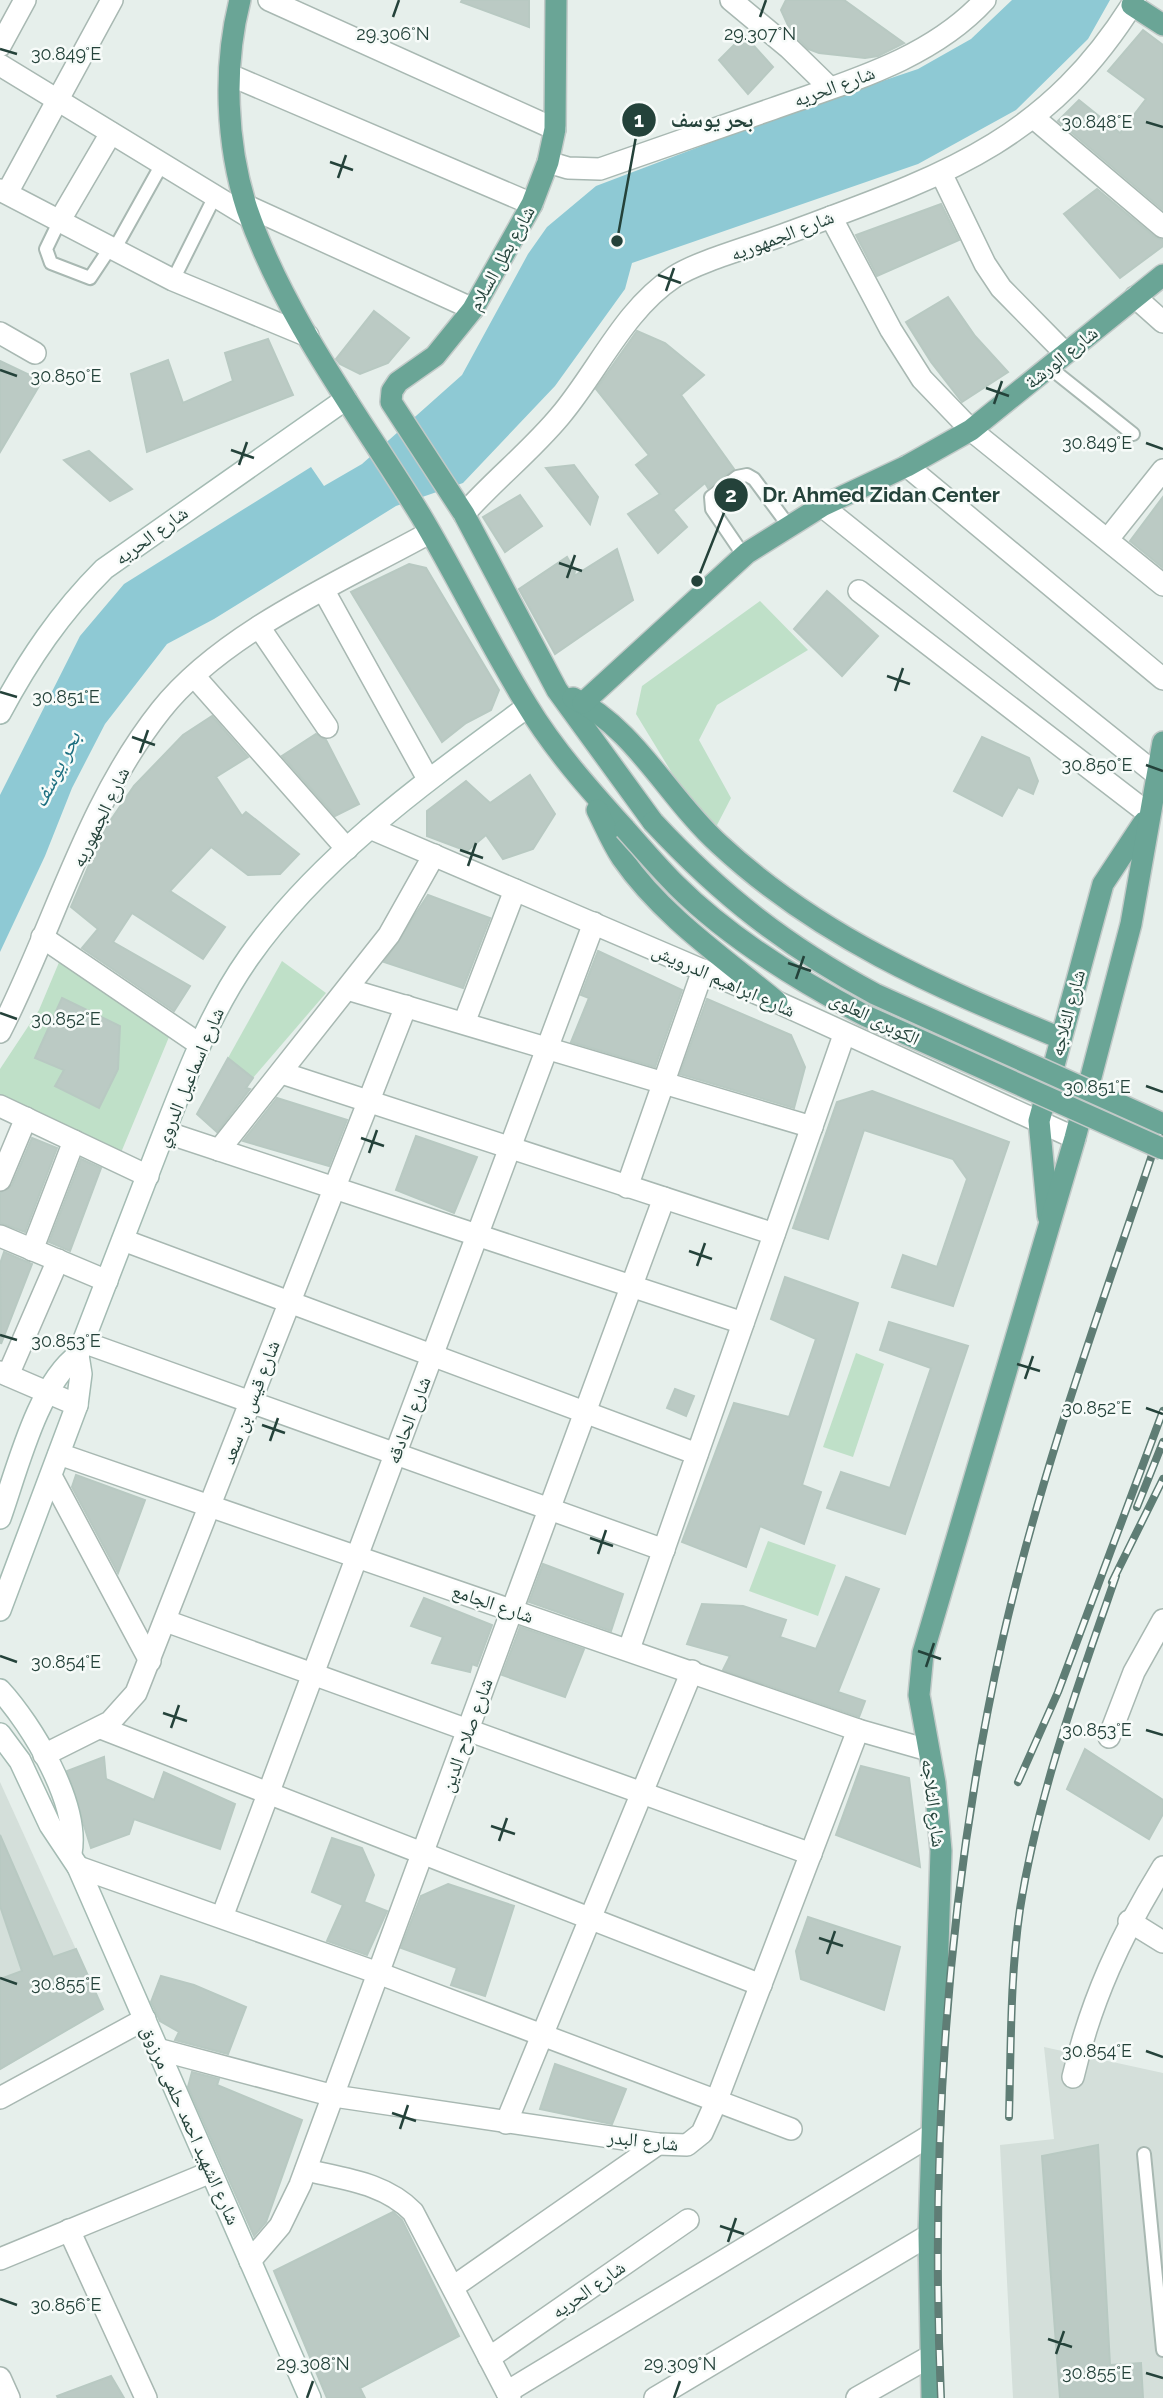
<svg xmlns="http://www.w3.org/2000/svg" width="1163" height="2398" viewBox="0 0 1163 2398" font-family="Raleway,'Noto Naskh Arabic',sans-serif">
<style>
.built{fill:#d4dfda}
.green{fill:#bfe0c8}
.water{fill:#8ec9d4}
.building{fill:#bbcac4;stroke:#b8c9c2;stroke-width:2}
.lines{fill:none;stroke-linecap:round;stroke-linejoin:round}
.service-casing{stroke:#a8b8b2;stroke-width:16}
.minor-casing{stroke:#a8b8b2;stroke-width:24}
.tertiary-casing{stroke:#a8b8b2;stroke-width:24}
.secondary-casing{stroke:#a4bbb3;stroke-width:24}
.primary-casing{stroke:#c2cac8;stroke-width:24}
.service{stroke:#fff;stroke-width:12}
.minor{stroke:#fff;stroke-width:21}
.tertiary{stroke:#fff;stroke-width:21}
.secondary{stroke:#fff;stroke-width:21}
.primary{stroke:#6aa596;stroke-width:21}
.rail-casing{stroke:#5f7d75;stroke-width:8}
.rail{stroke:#f7fbf9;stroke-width:5;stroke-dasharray:16;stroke-linecap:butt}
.primary-bridge-casing{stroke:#c2cac8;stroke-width:24;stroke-linecap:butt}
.primary-bridge{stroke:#6aa596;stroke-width:21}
.ticks{fill:none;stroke:#24423a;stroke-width:2.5}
.labels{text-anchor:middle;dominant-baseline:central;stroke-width:5;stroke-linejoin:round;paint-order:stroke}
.street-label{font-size:19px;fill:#24423a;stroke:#f7fbf9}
.water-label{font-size:21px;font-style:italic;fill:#1c6f80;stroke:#f7fbf9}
.ticks-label{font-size:18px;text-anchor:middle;fill:#24423a;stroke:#f7fbf9;stroke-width:5;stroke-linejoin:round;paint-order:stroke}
.leader{fill:none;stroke:#24423a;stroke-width:2.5}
.callout-dot{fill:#24423a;stroke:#f7fbf9;stroke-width:2.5}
.mark-label{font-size:21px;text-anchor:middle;font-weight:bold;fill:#fff}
.callout-label{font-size:21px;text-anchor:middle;font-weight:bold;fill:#24423a;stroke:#f7fbf9;stroke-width:5;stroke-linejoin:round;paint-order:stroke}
</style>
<rect width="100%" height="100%" fill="#e6efeb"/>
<!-- built -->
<g class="built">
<path d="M0,1782L103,2009L0,2070Z"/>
<path d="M1044,2047L1163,2073V2398H1013L1000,2145L1054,2139Z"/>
</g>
<!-- green -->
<g class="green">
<path d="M760,601L808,650L717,705L699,740L731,798L716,827L686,796L636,714L642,686Z"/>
<path d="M60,960L169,1037L120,1155L0,1097V1069L39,1010Z"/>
<path d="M282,961L326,993L253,1078L228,1058Z"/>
<path d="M856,1353L884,1364L853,1457L823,1447Z"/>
<path d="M768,1541L836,1565L818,1616L749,1591Z"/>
</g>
<!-- water -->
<path class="water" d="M1012,0H1110L1088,39L1016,110L918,164L632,263L625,289L555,386L463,483L396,506L214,619L167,644L105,724L72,788L45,856L0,952V795L80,636L124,584L311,467L324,486L362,464L462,375L528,254L547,227L596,186L796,110L918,69L971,39Z"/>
<!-- building -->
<g class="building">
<path d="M462,0H529V27L461,2Z"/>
<path d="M786,0H844L904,43L878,56L865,58L819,53L808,49L791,32L781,10Z"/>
<path d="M1143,30L1163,45V210L1058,121L1079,100L1120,133L1146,99L1108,71Z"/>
<path d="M744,35L773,67L748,94L719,60Z"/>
<path d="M1097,189L1155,237L1163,240V246L1120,278L1064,214Z"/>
<path d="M941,204L959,240L877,276L856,235Z"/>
<path d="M948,297L975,336L1008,372L962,402L931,362L906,322Z"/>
<path d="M374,311L409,338L388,363L360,374L340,364L336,359Z"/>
<path d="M637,331L665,343L704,375L681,395L734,469L708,488L705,483L673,510L687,527L658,553L628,514L660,494L636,465L649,455L596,389Z"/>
<path d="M268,339L293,395L147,452L131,374L168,360L183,403L233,381L225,353Z"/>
<path d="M0,361L42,381L0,452Z"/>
<path d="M89,451L98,459L132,489L110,501L64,460Z"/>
<path d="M574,465L598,497L590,524L546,468Z"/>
<path d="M520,495L542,526L505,552L483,517Z"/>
<path d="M1163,497V568L1130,541Z"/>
<path d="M617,549L633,600L555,654L519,589L567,557L575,571L574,576Z"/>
<path d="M409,564L426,568L499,690L491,710L466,723L442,742L351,592Z"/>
<path d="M827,591L878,636L842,676L794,629Z"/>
<path d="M212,716L248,757L216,777L242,816L246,812L299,854L280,874L248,875L211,847L170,891L225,927L203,959L132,913L113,942L190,986L174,1011L82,948L98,929L71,907L104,830L134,786L183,735Z"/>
<path d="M316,734L326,740L359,804L335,816L282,756Z"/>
<path d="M982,737L1029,758L1038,781L1033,794L1018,787L1002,816L954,791Z"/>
<path d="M530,775L555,814L533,849L503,859L486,835L467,851L427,836V811L466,781L490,803Z"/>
<path d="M428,895L490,918L463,988L384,962Z"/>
<path d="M598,951L682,990L655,1067L571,1042L589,998L581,995Z"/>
<path d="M62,998L120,1026L118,1069L99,1108L55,1086L64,1070L35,1058Z"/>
<path d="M707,999L791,1035L805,1067L794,1108L680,1074Z"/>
<path d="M228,1058L253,1078L246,1088L250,1089L217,1132L197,1114Z"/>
<path d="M872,1091L1009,1142L953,1306L892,1287L903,1255L937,1267L967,1179L953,1159L864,1130L828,1239L793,1228L837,1102Z"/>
<path d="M277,1098L347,1120L329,1166L243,1141Z"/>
<path d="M416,1136L477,1157L454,1213L396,1190Z"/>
<path d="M32,1138L57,1148L25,1232L0,1223V1193L12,1185Z"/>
<path d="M81,1159L101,1168L70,1251L49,1242Z"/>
<path d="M4,1252L32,1264L1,1344L0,1264Z"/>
<path d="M785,1277L858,1303L802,1485L821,1492L804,1544L760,1526L746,1567L682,1542L734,1403L789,1417L816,1339L771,1319Z"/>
<path d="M889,1322L968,1346L905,1534L827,1508L841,1472L890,1488L931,1368L880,1350Z"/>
<path d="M675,1389L694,1396L686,1416L667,1408Z"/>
<path d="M76,1475L145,1500L118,1573L72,1487Z"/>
<path d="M543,1564L623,1594L611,1631L529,1602Z"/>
<path d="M846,1577L879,1589L838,1692L865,1701L859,1717L723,1670L730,1656L687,1644L702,1604L743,1606L786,1620L780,1637L816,1649Z"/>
<path d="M424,1598L492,1625L477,1666L472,1664L470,1672L432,1663L443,1637L411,1626Z"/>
<path d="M520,1627L584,1649L565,1697L502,1675Z"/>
<path d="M1085,1749L1163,1800V1814L1149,1839L1067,1789Z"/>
<path d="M104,1757L106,1779L154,1800L164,1772L235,1804L220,1849L134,1819L129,1834L91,1848L67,1771Z"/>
<path d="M861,1766L909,1778L920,1867L836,1835Z"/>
<path d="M0,1835L53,1957L76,1949L103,2009L0,2069V1979L22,1971L0,1906Z"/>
<path d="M332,1838L362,1848L374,1875L364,1902L387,1911L367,1955L327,1941L343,1905L312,1892Z"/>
<path d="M448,1884L514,1906L485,1996L451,1985L457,1968L401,1948L421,1896Z"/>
<path d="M808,1917L900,1947L884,2010L801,1979L796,1951Z"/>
<path d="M161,1976L194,1985L246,2007L228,2054L175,2040L179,2032L160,2021L151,2002Z"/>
<path d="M555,2064L626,2089L612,2124L540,2109Z"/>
<path d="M192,2072L219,2079L217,2085L302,2120L266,2222L254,2236L188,2087Z"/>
<path d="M1098,2145L1110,2365L1141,2363L1143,2398H1060L1042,2156Z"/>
<path d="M393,2212L402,2220L459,2336L360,2388L365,2398H327L274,2271Z"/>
<path d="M111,2376L124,2398H58L57,2396Z"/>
</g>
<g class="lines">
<defs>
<g id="service">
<path d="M60,220L46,249L51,263L90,278L110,248"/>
<path d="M114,250L162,164"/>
<path d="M173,280L215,196"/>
<path d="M1049,367L1133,434"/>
<path d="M744,556L712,509L711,497L737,477L747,475L754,479L788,525"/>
<path d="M1144,2154L1163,2350"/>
</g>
<g id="minor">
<path d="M269,0L555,129"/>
<path d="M731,0L789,48L830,88"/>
<path d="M0,46L25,0"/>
<path d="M0,65L251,218"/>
<path d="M230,75L532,204"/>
<path d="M1034,118L1163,227"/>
<path d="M941,173L985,264L1001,288L1065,353"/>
<path d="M0,190L173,280L308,336"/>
<path d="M7,193L112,0"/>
<path d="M247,206L473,309"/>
<path d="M831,217L891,330L922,379L971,430L1163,585"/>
<path d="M60,220L111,133"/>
<path d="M1135,297L1163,322"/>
<path d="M0,333L35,353"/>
<path d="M907,466L1163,679"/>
<path d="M822,506L1156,774"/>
<path d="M1108,539L1163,470"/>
<path d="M324,591L428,779"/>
<path d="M859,591L1149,814"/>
<path d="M259,627L327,727"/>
<path d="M194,676L347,849"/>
<path d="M42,937L199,1044"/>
<path d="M347,989L812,1127"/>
<path d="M464,1023L515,890"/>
<path d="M282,1073L774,1234"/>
<path d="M0,1106L148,1176"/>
<path d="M165,1132L743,1323"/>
<path d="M219,1150L389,935L434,855"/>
<path d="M0,1180L26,1118"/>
<path d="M627,1187L703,970"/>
<path d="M0,1236L107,1281"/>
<path d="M123,1240L697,1454"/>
<path d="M32,1250L74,1141"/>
<path d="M83,1342L664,1550"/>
<path d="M0,1372L77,1405"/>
<path d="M8,1375L58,1260"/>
<path d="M59,1454L858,1730L928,1750"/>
<path d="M51,1476L150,1661"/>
<path d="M166,1621L811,1854"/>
<path d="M629,1649L844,1035"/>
<path d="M101,1728L761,1985"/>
<path d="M1109,1737L1134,1672L1163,1620"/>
<path d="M44,1755L110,1722L136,1693L406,1006"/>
<path d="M78,1867L378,1973L791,2129"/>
<path d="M222,1917L594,923"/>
<path d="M1129,1921L1163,1942"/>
<path d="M157,2049L334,2096L658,2144L687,2145L702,2133L716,2102L858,1730"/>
<path d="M1073,2077C1091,2000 1121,1935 1163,1867"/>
<path d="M0,2098L145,2019"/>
<path d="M506,2123L692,1671"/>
<path d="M306,2170C344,2179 385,2183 413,2212L510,2398"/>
<path d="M69,2230L146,2398"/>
<path d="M0,2259L211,2172"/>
<path d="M250,2261L280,2226L300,2185L664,1198"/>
<path d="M453,2287L658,2144"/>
<path d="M489,2358L688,2220"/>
<path d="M0,2378L9,2398"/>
<path d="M507,2392L931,2135"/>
<path d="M655,2398L929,2235"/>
<path d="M857,2398L931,2356"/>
</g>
<g id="tertiary">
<path d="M548,162L568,168L600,169C657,149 715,129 772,109C847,82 930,60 985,0"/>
<path d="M464,514C494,480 531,451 560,416C598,371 624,310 674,277C698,261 757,245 788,233C939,177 1046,144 1135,0"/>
<path d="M370,828L777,1002L1075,1138"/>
<path d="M0,1032C54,927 86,804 161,710C223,632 342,581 429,533"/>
</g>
<g id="secondary">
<path d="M0,713C29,659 60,613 104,569L346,399"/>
<path d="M0,1518C17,1470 38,1384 78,1355C105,1286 132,1217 158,1148C184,1082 208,1015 249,957C320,856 429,779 527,707"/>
<path d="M0,1610L77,1405L81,1374L78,1355"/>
<path d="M0,1690C32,1725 80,1804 71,1853"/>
<path d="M0,1734L20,1761L50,1825L78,1867L310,2398"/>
</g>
<g id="primary">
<path d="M240,0C223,66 226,144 247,209C285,319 361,418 421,516C458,578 489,644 527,705C554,750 590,790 625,829"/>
<path d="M556,0L555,129L548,162L532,204L473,309L435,356L398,382L392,391L391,402L464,514L557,690L653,822"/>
<path d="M1132,5L1163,25"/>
<path d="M573,698C635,728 669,799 719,844C819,937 935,986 1060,1038"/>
<path d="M583,703L747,553L822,506L907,466L971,430L1163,275"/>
<path d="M597,810C605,826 612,843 622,858C662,916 724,958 777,1002"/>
<path d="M1048,1216L1039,1121L1103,884L1144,822"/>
<path d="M932,2398L929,2235L941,1851L935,1783L919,1695L923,1653L1075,1138L1131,924L1163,742"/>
</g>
</defs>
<!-- service casing -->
<use href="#service" class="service-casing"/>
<!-- minor casing -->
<use href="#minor" class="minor-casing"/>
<!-- tertiary casing -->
<use href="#tertiary" class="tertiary-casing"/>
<!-- secondary casing -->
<use href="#secondary" class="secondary-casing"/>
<!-- primary casing -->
<use href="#primary" class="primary-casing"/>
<!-- service -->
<use href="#service" class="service"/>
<!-- minor -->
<use href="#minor" class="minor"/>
<!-- tertiary -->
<use href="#tertiary" class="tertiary"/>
<!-- secondary -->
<use href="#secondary" class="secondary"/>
<!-- primary -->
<use href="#primary" class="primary"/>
<defs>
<g id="rail">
<path d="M1137,1507L1163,1442"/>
<path d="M1112,1582L1163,1479"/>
<path d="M1018,1782L1058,1692L1163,1411"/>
<path d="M1009,2117C1011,2048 1010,1977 1020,1909C1038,1794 1078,1685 1116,1576"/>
<path d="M941,2398C930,2144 947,1890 1002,1642C1042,1465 1106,1294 1163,1122"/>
</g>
</defs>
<!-- rail casing -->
<use href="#rail" class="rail-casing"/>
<!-- rail -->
<use href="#rail" class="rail"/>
<defs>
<g id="primary-bridge">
<path d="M653,822C722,896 786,946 875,994L1163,1124"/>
<path d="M625,829C642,848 658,867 676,885C730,939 799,981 866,1016L1163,1149"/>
</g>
</defs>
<!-- primary-bridge casing -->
<use href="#primary-bridge" class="primary-bridge-casing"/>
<!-- primary-bridge -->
<use href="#primary-bridge" class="primary-bridge"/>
</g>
<!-- ticks -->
<path class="ticks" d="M393,17L399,0M760,17L766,0M0,49L17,54M1146,122L1163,127M330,162L353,170M338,178L346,155M658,275L681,283M666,291L674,268M0,370L17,376M986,388L1009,396M994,404L1002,381M1146,443L1163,449M231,450L254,458M239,465L247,442M559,563L582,571M567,578L575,555M887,676L910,684M895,691L903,668M0,692L17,697M132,737L155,745M140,753L148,730M1146,765L1163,771M460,850L483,858M468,866L476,843M788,963L811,971M796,979L804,956M0,1013L17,1019M1146,1086L1163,1092M361,1138L384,1146M369,1153L377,1130M689,1251L712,1259M697,1266L705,1243M0,1335L17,1340M1017,1364L1040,1371M1025,1379L1033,1356M1146,1408L1163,1414M262,1425L285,1433M270,1441L278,1418M590,1538L613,1546M598,1554L606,1530M918,1651L941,1659M0,1656L17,1662M926,1667L934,1643M163,1713L187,1721M171,1728L179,1705M1146,1730L1163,1735M491,1826L515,1834M499,1841L507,1818M819,1938L843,1946M827,1954L835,1931M0,1978L17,1984M1146,2051L1163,2057M392,2113L416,2121M400,2129L408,2105M720,2226L744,2234M728,2242L736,2218M0,2299L17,2305M1048,2339L1072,2347M1056,2354L1064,2331M1146,2373L1163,2378M307,2398L313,2381M674,2398L680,2381"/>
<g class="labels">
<!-- street labels -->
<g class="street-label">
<text transform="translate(834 86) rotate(-20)">شارع الحريه</text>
<text transform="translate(782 235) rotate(-21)">شارع الجمهوريه</text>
<text transform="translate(501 258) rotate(-61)">شارع بطل السلام</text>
<text transform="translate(1061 357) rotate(-39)">شارع الورشة</text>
<text transform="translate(151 535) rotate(-36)">شارع الحريه</text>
<text transform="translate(100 817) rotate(-64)">شارع الجمهوريه</text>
<text transform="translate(724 980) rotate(24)">شارع ابراهيم الدرويش</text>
<text transform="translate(1067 1013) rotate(-75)">شارع الثلاجه</text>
<text transform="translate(875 1018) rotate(26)">الكوبرى العلوى</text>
<text transform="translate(189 1077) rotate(-67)">شارع اسماعيل الدروي</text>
<text transform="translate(250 1402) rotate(-69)">شارع قيس بن سعد</text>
<text transform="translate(408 1420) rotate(-69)">شارع الحادقه</text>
<text transform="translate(493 1603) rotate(19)">شارع الجامع</text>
<text transform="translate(466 1735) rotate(-70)">شارع صلاح الدين</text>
<text transform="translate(934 1803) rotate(83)">شارع الثلاجه</text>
<text transform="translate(191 2125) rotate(66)">شارع الشهيد احمد حلمى مرزوق</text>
<text transform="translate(643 2140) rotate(6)">شارع البدر</text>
<text transform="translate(588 2289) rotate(-35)">شارع الحريه</text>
</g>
<!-- water labels -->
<g class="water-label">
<text transform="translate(56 769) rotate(-63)">بحر يوسف</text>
</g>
</g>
<g class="ticks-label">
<text x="393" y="40">29.306°N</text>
<text x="760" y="40">29.307°N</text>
<text x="66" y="60">30.849°E</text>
<text x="1097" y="128">30.848°E</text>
<text x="66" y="382">30.850°E</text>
<text x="1097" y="449">30.849°E</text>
<text x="66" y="703">30.851°E</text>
<text x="1097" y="771">30.850°E</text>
<text x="66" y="1025">30.852°E</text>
<text x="1097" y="1093">30.851°E</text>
<text x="66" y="1347">30.853°E</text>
<text x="1097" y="1414">30.852°E</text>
<text x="66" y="1668">30.854°E</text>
<text x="1097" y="1736">30.853°E</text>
<text x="66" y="1990">30.855°E</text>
<text x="1097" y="2057">30.854°E</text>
<text x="66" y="2311">30.856°E</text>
<text x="313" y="2370">29.308°N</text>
<text x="680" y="2370">29.309°N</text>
<text x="1097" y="2379">30.855°E</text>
</g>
<!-- callouts -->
<path class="leader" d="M617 241L639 120M697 581L731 495"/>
<g class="callout-dot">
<circle cx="617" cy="241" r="7"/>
<circle cx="697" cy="581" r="7"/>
<circle cx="639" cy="120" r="18"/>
<circle cx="731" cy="495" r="18"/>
</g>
<g class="mark-label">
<text x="639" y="127">1</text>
<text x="731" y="502">2</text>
</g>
<g class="callout-label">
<text x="712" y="127">بحر يوسف</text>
<text x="881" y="502">Dr. Ahmed Zidan Center</text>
</g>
</svg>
